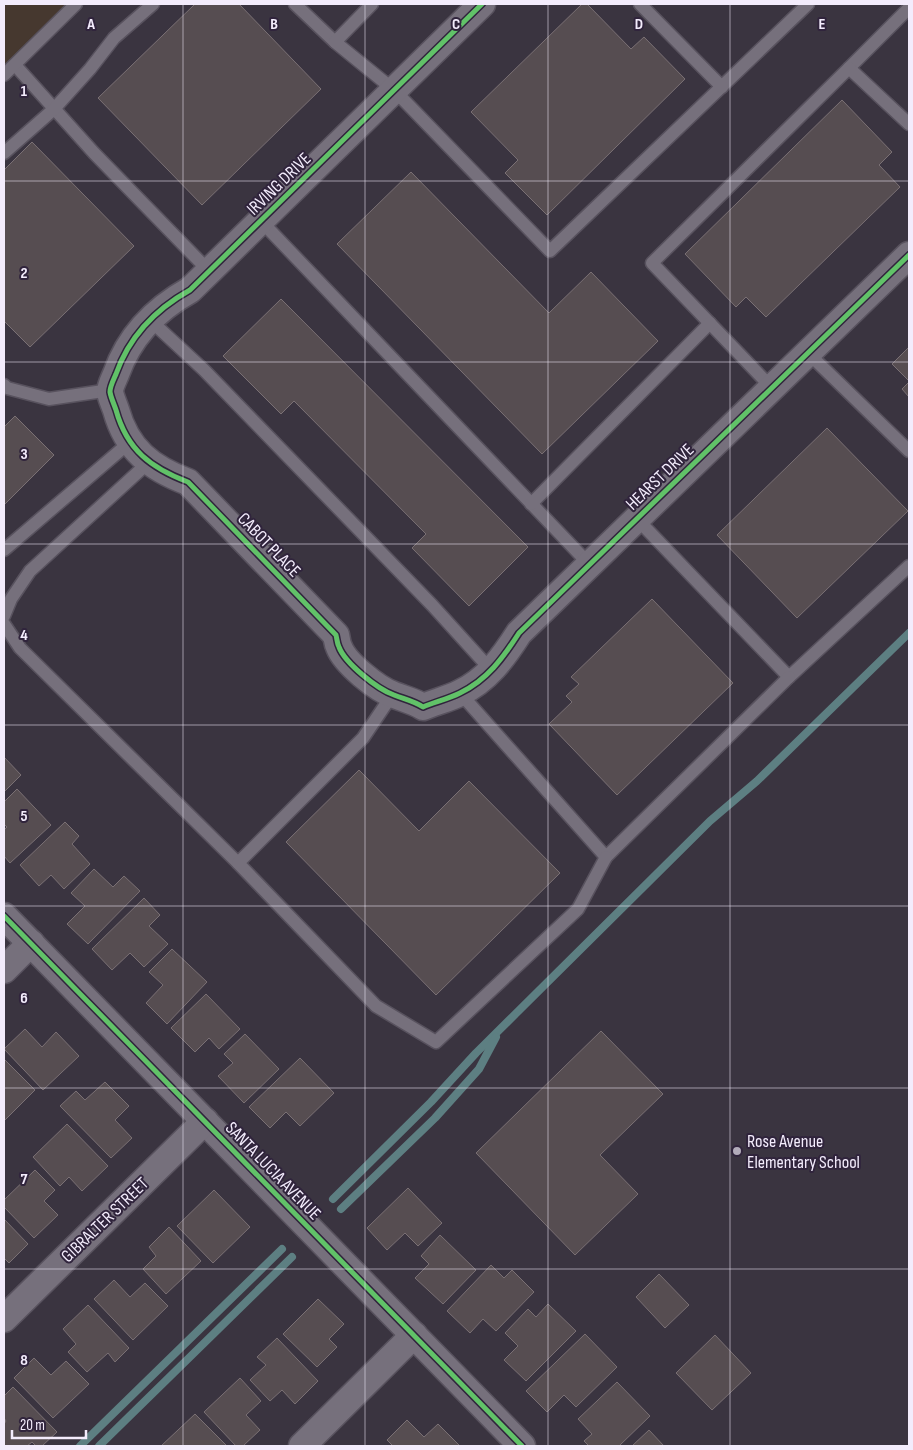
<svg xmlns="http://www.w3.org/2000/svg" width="913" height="1450" viewBox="0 0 913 1450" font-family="'Sofia Sans Condensed',sans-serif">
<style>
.industrial{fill:#46382f}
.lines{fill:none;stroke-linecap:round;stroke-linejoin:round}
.stream{stroke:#5d7f82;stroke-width:8}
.building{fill:#564d51;stroke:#7a7074}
.lane-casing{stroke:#58525e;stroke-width:15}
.street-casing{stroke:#58525e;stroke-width:29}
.lane{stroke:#76707c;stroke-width:12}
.street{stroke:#76707c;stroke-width:26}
.cycleway-casing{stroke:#30243c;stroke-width:8}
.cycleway{stroke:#61c268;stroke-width:5}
.grid{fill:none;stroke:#f3ecfc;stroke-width:1;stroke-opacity:0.55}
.poi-dot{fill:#b2acba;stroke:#30243c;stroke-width:2}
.labels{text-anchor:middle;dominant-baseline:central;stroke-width:4;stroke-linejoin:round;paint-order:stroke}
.street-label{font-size:18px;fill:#f3ecfc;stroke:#30243c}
.poi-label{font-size:18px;fill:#f3ecfc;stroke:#30243c;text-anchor:start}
.grid-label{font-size:16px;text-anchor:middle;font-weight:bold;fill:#f3ecfc;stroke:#30243c;stroke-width:4;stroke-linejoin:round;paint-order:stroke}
</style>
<rect width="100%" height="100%" fill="#3a3440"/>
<!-- industrial -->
<path class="industrial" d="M4,4H67L4,66Z"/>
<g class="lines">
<!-- stream -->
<g class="stream">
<path d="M333,1199L431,1102L476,1053L710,821L757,781L909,633"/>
<path d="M341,1209L435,1118L479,1069L496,1037"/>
<path d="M80,1446L282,1249"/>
<path d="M99,1446L292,1257"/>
</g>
</g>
<!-- building -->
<g class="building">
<path d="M195,4H239L321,89L202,205L98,98Z"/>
<path d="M582,4H587L631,49L644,37L685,79L547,215L505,173L518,160L471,112Z"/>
<path d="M842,100L892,152L879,165L900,187L766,317L746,297L736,307L685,254Z"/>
<path d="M32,142L134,246L30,347L4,321V170Z"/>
<path d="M411,172L549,313L591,272L658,341L542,454L337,244Z"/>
<path d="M281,299L528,547L469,606L412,548L426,534L294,401L281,414L223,356Z"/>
<path d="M909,347V381L892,364Z"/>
<path d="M909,382V397L902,389Z"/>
<path d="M15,416L54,455L4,505V427Z"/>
<path d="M827,428L908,511L797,618L717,535Z"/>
<path d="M652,599L733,683L617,795L549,724L572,702L566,696L579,684L571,677Z"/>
<path d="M4,757L21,775L4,792Z"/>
<path d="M359,770L419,831L469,781L560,873L436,995L286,842Z"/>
<path d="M17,789L51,825L10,863L4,856V830L7,827L4,824V802Z"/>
<path d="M65,822L79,836L72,844L90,864L64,889L51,875L39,886L20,865Z"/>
<path d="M94,869L113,887L124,876L140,891L88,944L67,924L85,906L71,893Z"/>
<path d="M144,898L160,915L149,926L168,944L144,967L130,953L112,970L92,949Z"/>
<path d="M172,949L207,982L167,1024L146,1003L163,985L149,972Z"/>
<path d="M206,994L240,1029L219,1049L209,1038L195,1052L171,1028Z"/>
<path d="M25,1029L42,1047L56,1032L79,1056L43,1090L4,1049Z"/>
<path d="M601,1031L663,1094L600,1155L638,1194L575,1255L476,1153Z"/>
<path d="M245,1034L279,1069L244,1103L218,1076L233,1063L224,1054Z"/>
<path d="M300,1058L334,1093L300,1126L286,1112L270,1128L249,1107Z"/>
<path d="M4,1059L35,1090L4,1121Z"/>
<path d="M105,1082L129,1106L115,1120L132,1138L111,1158L60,1106L76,1091L85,1100Z"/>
<path d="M67,1124L108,1166L82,1191L69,1177L60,1186L33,1157Z"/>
<path d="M35,1170L55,1190L44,1201L58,1215L34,1238L4,1207V1200Z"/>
<path d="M408,1188L442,1223L418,1246L405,1233L387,1250L367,1228Z"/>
<path d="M214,1190L250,1227L213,1263L177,1226Z"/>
<path d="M4,1219L28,1244L9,1263L4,1258Z"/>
<path d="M169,1227L201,1261L166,1294L143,1269L156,1256L149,1247Z"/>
<path d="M440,1235L476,1270L443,1304L415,1278L429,1264L421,1256Z"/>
<path d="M491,1265L504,1278L512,1270L534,1292L496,1331L483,1319L470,1333L447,1311Z"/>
<path d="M659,1274L689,1305L665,1328L636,1297Z"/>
<path d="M114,1280L130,1297L145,1283L168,1306L133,1340L94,1299Z"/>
<path d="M318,1299L344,1324L329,1339L337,1347L317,1367L283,1334Z"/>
<path d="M548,1304L576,1331L526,1381L504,1360L518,1346L505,1333L528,1309L536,1317Z"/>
<path d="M88,1305L129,1348L115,1362L108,1353L87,1372L68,1352L76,1344L63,1329Z"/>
<path d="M585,1334L617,1367L576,1407L564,1395L547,1412L526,1391Z"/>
<path d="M715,1335L751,1373L712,1410L676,1373Z"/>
<path d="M277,1338L318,1381L295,1404L282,1390L270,1401L250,1380L266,1365L257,1357Z"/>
<path d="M34,1358L51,1375L66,1361L89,1384L53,1418L14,1378Z"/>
<path d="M240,1378L261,1401L246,1415L260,1430L243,1446H236L204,1412Z"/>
<path d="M617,1382L650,1416L619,1446H589L584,1441L592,1434L578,1419Z"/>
<path d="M13,1387L57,1432L42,1446H36L32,1442L27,1446H4V1424L6,1421L4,1418V1396Z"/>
<path d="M195,1414L227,1446H161Z"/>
<path d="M407,1420L424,1437L438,1424L460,1446H393L387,1440Z"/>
<path d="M649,1430L664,1446H632Z"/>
</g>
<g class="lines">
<defs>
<g id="lane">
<path d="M295,4L335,42"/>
<path d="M372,4L335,42L394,90L550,251L808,4"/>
<path d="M640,4L722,87"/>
<path d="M15,65L94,153L209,271"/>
<path d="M849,68L909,8"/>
<path d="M4,75L76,4"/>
<path d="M4,153L54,109L90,69L114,38L153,4"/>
<path d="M261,221L590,565"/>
<path d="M150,320L204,370L432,605L491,670"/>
<path d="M808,353L909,451"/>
<path d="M4,385L7,388L49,399L110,390"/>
<path d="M772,388L652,263L849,68L909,124"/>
<path d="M531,504L710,323"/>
<path d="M637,519L789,677L909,566"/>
<path d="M4,550L130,442"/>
<path d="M4,616L11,599L30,571L149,462"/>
<path d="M4,624L20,648L238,863"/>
<path d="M460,693L606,857L789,677"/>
<path d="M392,695L363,738L238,863L376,1006L436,1042L578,909L606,857"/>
</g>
<g id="street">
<path d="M482,4L190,290C156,309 129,337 116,374C114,379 110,386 110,392C111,398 114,404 116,410C127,450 151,468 188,482L336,635C337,639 337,643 339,647C345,663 377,689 394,695C404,699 414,701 423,707C435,702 448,699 460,693C487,680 503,658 519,633L909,255"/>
<path d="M4,916L522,1446"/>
<path d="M4,970L31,943"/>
<path d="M4,1319L205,1121"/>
<path d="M302,1446L414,1335"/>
</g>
</defs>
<!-- lane casing -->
<use href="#lane" class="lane-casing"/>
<!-- street casing -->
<use href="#street" class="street-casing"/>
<!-- lane -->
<use href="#lane" class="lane"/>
<!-- street -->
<use href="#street" class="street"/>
<defs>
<g id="cycleway">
<path d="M482,4L190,290C156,309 129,337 116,374C114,379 110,386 110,392C111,398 114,404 116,410C127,450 151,468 188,482L336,635C337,639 337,643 339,647C345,663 377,689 394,695C404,699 414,701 423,707C435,702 448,699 460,693C487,680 503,658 519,633L909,255"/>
<path d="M4,916L522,1446"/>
</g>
</defs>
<!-- cycleway casing -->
<use href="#cycleway" class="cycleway-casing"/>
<!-- cycleway -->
<use href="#cycleway" class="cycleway"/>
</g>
<!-- grid -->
<path class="grid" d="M183,4V1446M365,4V1446M548,4V1446M730,4V1446M4,181H909M4,362H909M4,544H909M4,725H909M4,906H909M4,1088H909M4,1269H909"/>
<!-- markers -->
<circle class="poi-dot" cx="737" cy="1151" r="5"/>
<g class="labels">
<!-- street labels -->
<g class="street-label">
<text transform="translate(279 184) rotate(-44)">IRVING DRIVE</text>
<text transform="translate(660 477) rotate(-44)">HEARST DRIVE</text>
<text transform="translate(269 545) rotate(46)">CABOT PLACE</text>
<text transform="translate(273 1171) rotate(46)">SANTA LUCIA AVENUE</text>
<text transform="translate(105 1220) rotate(-44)">GIBRALTER STREET</text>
</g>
<!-- poi labels -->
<g class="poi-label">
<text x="747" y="1141">Rose Avenue<tspan x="747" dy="21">Elementary School</tspan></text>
</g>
</g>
<g class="grid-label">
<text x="91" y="29">A</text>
<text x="274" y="29">B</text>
<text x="456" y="29">C</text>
<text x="639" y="29">D</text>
<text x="822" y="29">E</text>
<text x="24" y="96">1</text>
<text x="24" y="278">2</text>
<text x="24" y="459">3</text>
<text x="24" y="640">4</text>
<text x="24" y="821">5</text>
<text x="24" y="1003">6</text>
<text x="24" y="1184">7</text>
<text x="24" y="1365">8</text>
</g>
<!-- border -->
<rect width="913" height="1450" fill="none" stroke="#f3ecfc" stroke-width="10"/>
<!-- scale -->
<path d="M12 1430v8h74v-8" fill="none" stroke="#f3ecfc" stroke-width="2.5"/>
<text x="20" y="1430" font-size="15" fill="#f3ecfc" stroke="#30243c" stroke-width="4" paint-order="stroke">20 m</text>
</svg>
